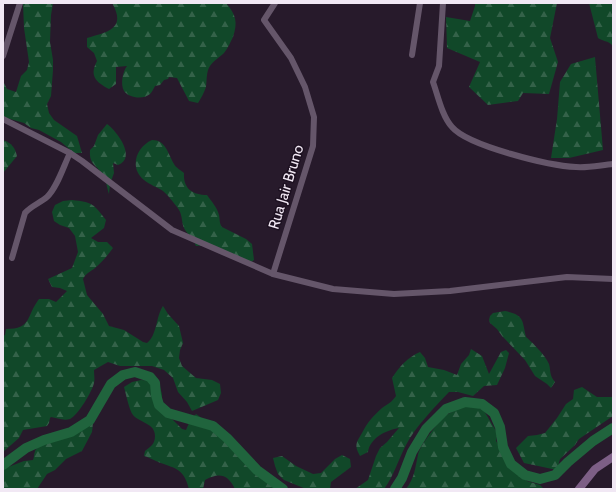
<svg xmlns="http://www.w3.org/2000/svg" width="616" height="492" viewBox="0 0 616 492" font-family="Cabin,sans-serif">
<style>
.forest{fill:url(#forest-firs)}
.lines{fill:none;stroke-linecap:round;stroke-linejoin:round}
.river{stroke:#20643d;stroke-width:10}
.street{stroke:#65566a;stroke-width:6}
.secondary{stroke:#7d5f86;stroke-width:8}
.labels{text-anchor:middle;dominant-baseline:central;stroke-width:3;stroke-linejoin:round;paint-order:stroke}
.street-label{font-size:15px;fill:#f1e8f4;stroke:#1d1121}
</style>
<defs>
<pattern id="forest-firs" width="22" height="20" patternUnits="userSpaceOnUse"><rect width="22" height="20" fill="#114829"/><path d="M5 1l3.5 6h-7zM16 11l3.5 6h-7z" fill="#346249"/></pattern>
</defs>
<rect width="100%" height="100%" fill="#271a2b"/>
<!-- forest -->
<g class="forest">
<path d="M23,3H53L51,15L50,42L53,60V70L51,96L47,104L49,113L54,120L77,136L82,153H74L61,142L39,130L31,128L24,123L3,117V81L7,89L16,92L21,76L27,70L29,62L24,28Z"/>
<path d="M112,3H226C236,15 238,22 233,37C230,43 228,48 224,53C220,57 213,61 210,66C206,72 207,80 206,87C204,93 201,98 198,103L189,101L177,78L169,77L168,79L164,80L160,85L155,86C154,88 152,92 150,94C143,100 129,98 124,91C120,84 123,71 127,66L116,67V84L109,89C96,82 89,76 97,61L94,53L87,47V38C107,32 127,29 112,3Z"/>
<path d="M475,3H557L550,38L558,62L549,94L523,93L518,101L488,105L469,87L480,62L447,48L446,17L470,21L475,6Z"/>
<path d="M589,3H613V42L612,45C609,41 602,41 598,38Z"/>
<path d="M595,57L603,150L569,158H551L557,119L560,82L571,64Z"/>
<path d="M107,124C117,131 137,158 118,165L113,163L114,173L110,184L109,194C107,188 106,179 103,175C96,164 89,165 90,150L94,146L98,135Z"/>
<path d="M3,140C12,143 15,148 17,156L3,173Z"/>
<path d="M152,140C166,140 168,154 174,164C176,168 181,170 184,173C183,188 192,195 207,195C211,201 217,207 219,215C220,219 219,223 222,227L246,239L252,244L254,260L249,264L208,245L196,246C193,238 187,234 184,228C181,221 183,214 177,207C173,202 168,195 163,191C157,187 150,185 144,180C129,168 136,147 152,140Z"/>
<path d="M72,200C92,202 94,204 106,220L104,228L91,238L98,242H107L113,248C108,255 102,262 95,268C90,272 86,273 83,279L87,295L103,314L109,326L124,330L143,342L147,343C157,336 156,316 163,306L168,314L179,326L183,343L180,350L179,358L182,366L196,378L212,380L220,384L221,393L218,400L192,411L187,402L178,392L173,378L164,370L152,366H120L108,362L94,370C94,375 95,379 94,383C92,392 78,415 70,419C63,421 57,418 51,417L50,418L49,423L47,426L23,430L19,438L3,452V336L5,335L6,329C32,329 26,316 39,299H49L56,302L67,291L60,288L52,287L48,279L72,268L78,252L75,236L69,228L60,225L54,221L52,212L55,205L63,201Z"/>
<path d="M505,311C524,315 522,319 526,337C532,342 546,356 549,364C551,371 549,375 555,382L551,388L547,384L535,376L525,360L502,336L497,329L490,323L489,320L490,316L493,313Z"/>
<path d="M471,349L482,356L489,374L501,352L506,350L509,353L505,368L497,385L484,386L473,396L458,392H449C435,407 415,427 406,445C398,460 394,476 384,489H355L368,480L376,456L380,448L387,442L399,428C386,430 370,438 368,452L360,456C354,445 356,443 362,433C367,423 373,416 382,408C388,404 392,402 396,396L392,378C399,367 408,357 420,352L425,358L428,367L444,370L457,375L461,364L469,355Z"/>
<path d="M141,380L153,381L159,384L162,394V409L182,429L186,430L189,423L196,414L217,429L233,445L241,454L264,472L280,489H235C228,474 219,472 205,480L203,489H189C183,466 174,469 156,461C151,459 149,457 144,456L145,451C151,446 155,444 155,436C155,423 140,423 133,415C129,410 126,394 124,387L132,382Z"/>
<path d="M582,387L597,397H613V416L579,439L575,445L560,459L557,470L524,463L516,448L528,436L537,435L545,433L557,418L566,404L573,399L574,390Z"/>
<path d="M463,407H474L483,409L496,431L497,436L496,441L504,453L509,465L527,481L540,485L544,489H406C415,477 415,468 418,455C419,447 436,425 442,419C448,413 456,410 463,407Z"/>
<path d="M93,423L92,432L82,451L66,459L55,470L47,474L37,489H3V469L24,461L33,460C34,458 34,454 35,451C42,438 79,427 93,423Z"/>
<path d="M342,455L350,459L351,467L331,482L330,489H306L284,480L278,474L275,466L273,458L282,456L296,466L313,474L321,473L335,459Z"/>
</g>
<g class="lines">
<!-- river -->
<g class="river">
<path d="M3,465L26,448L44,440L71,432L90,420L111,384L123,375L135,372L150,377L155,383L156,395L159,405L168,413L213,426L227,438L257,470L283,489"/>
<path d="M395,489L402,478L412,452L426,429L446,409L465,402L482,404L494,413L500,427L503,447L511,464L525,475L540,479L555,475L568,462L593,441L613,428"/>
</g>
<!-- street -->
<g class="street">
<path d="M443,3L439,66L433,82C438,96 442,116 452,127C468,146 550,166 576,167C588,168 601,165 613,164"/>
<path d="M412,55L420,3"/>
<path d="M3,56L20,3"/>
<path d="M3,119L70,153L82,161L172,230L273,274L333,289L394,294L450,291L567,277L613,279"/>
<path d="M12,258L25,213C31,206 40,203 47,197C57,188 64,165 70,153"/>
<path d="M273,274L313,146L314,117L305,87L291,58L264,20L275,3"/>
</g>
<!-- secondary -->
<path class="secondary" d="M579,489L595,469L613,457"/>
</g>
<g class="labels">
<!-- street labels -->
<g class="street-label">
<text transform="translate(286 187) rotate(-73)">Rua Jair Bruno</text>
</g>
</g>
<!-- border -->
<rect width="616" height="492" fill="none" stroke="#f1e8f4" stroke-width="8"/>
</svg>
